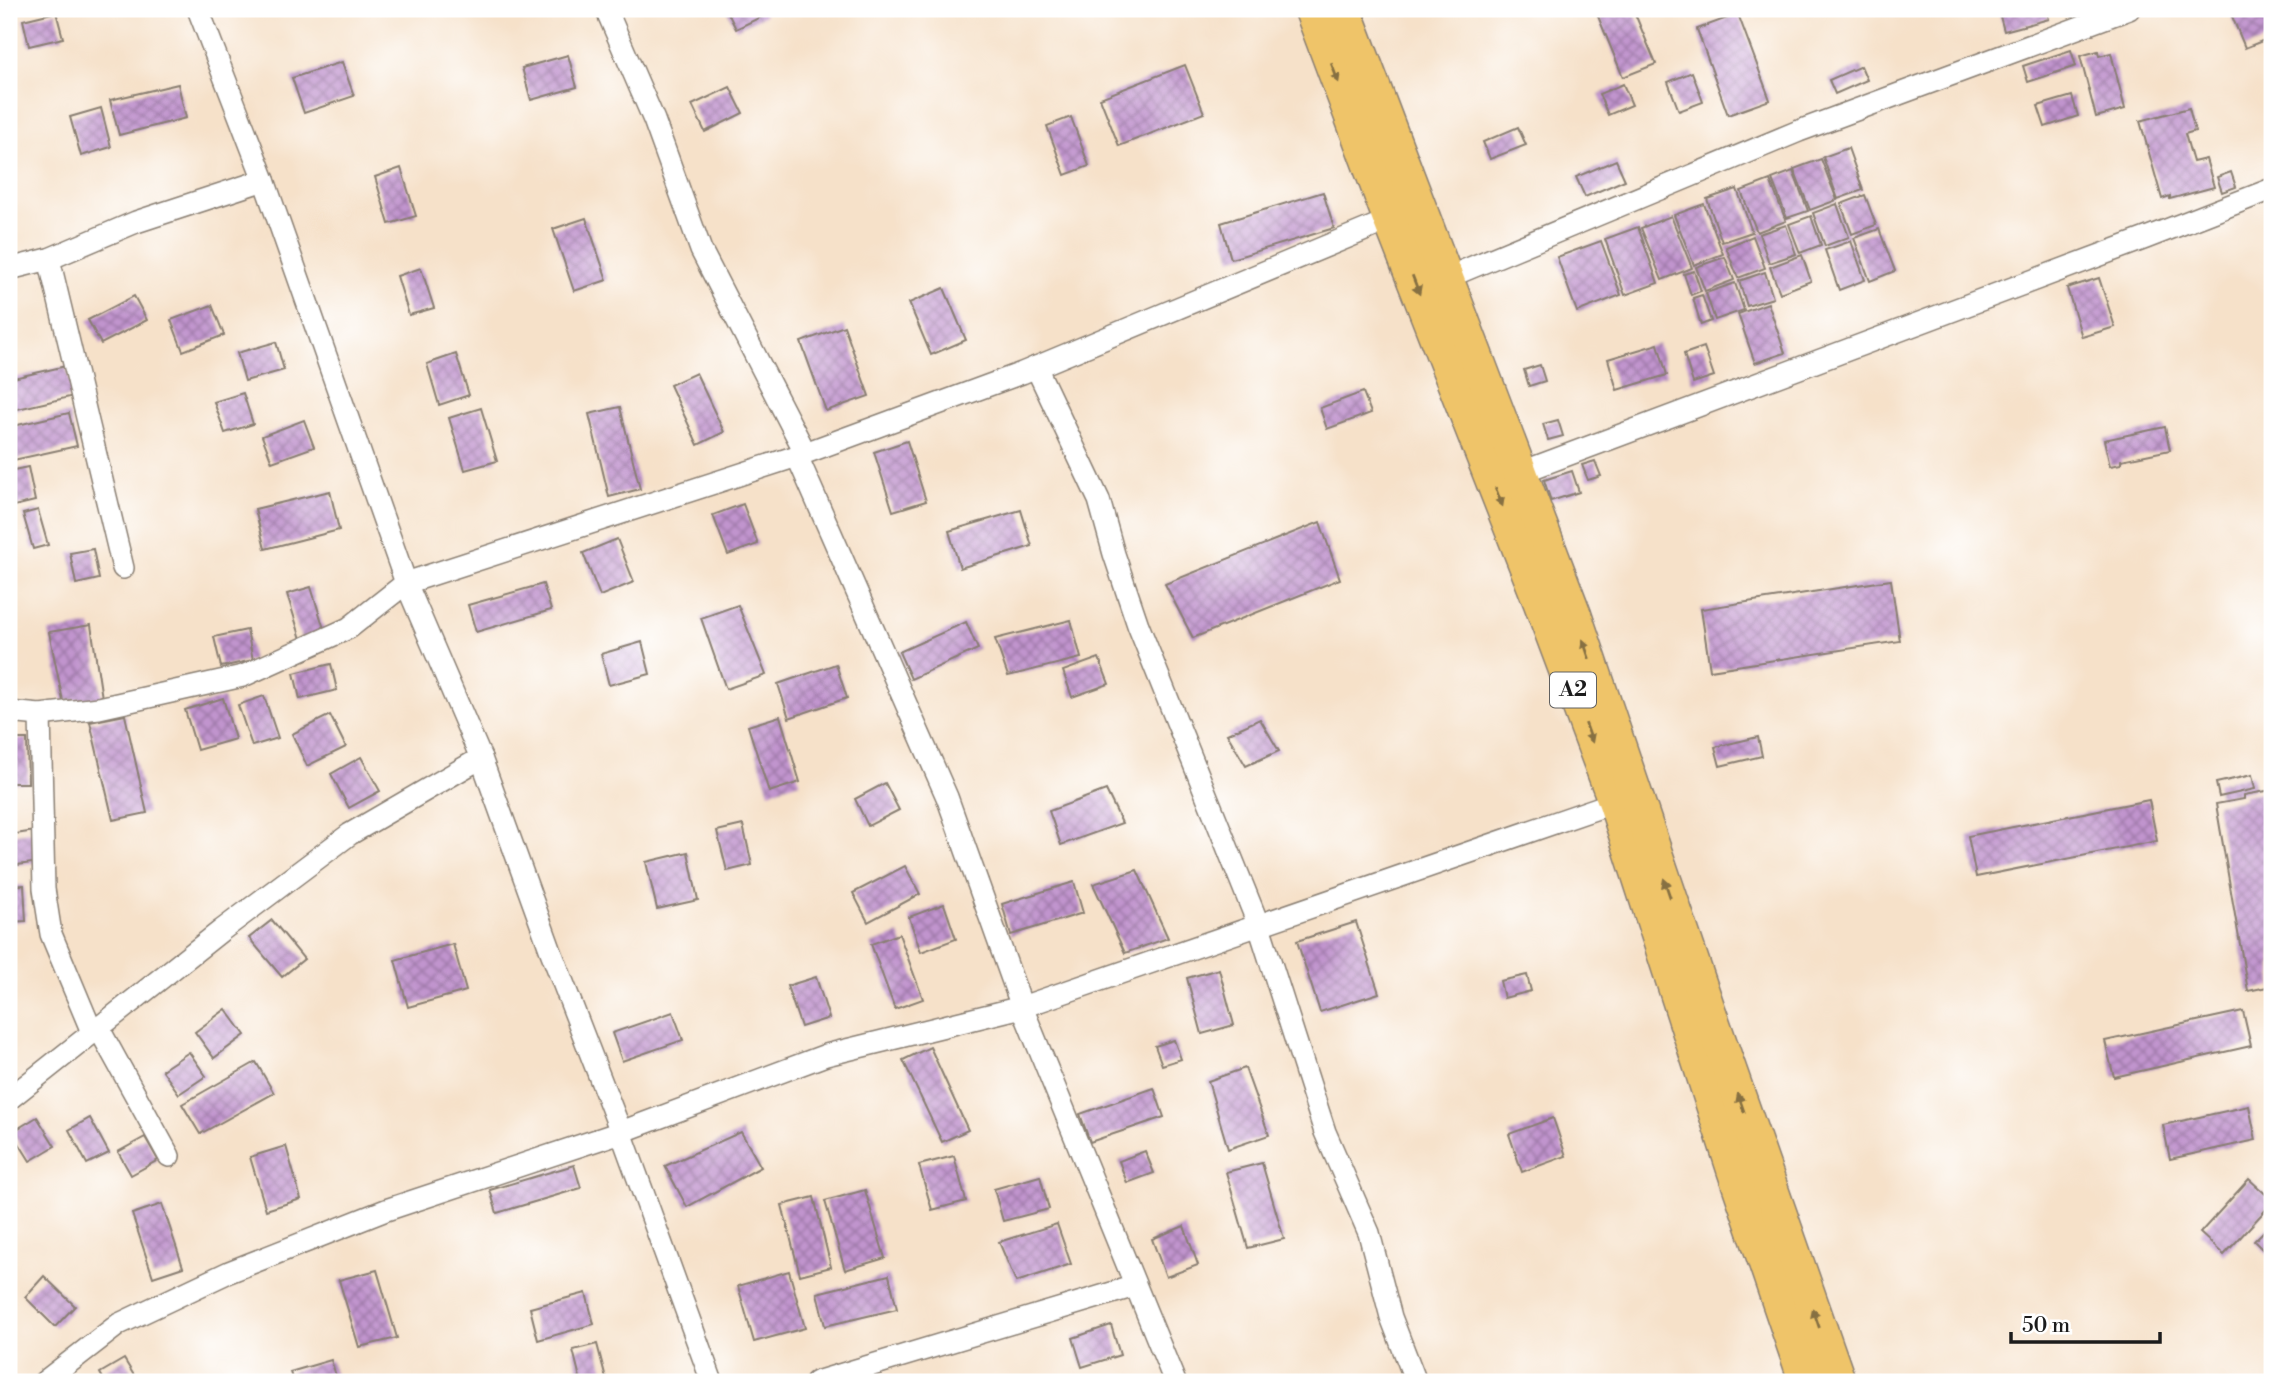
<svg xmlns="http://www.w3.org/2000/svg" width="2281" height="1391" viewBox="0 0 2281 1391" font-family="'Libre Bodoni',serif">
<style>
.building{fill:url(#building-cross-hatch)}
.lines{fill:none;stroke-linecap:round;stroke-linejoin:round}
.minor-casing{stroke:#897e72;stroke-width:24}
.trunk-casing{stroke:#897e72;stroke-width:36}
.minor{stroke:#fff;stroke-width:21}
.trunk{stroke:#efc469;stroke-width:33}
.oneway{fill:#867042}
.labels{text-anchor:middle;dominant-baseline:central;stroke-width:5;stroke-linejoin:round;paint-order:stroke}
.shield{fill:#fff;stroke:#606060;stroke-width:2}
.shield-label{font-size:21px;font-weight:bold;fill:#1c1c1c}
</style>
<defs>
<pattern id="building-cross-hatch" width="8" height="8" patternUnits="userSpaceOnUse" patternTransform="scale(1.75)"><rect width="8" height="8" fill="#c194ce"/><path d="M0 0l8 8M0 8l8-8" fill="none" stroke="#9c78a6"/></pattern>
</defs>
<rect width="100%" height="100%" fill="#fff"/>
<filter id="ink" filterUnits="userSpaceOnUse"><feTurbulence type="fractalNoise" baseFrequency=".0143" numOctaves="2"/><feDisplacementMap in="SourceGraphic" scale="14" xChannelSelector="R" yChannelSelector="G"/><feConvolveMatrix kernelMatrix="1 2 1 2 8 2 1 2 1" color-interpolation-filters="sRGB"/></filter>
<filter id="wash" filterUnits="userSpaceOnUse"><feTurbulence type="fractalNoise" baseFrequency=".00686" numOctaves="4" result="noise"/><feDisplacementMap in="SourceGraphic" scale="28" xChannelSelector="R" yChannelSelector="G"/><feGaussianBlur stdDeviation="1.57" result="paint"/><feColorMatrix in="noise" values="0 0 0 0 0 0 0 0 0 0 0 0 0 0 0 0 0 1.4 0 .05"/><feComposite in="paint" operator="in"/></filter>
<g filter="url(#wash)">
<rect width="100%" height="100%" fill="#f6e1c9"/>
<g id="blocks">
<!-- building -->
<g class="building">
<path d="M726,9H762L765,15L736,29Z"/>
<path d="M1595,9H1633L1656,64L1623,77Z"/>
<path d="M1998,9H2046L2049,19L2004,31Z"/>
<path d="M2229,9H2264L2272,31V37L2245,48Z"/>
<path d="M56,12L63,38L29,46L23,20Z"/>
<path d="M1738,14L1770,100L1728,115L1697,29Z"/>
<path d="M2071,50L2076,66L2028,82L2023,66Z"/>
<path d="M2098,51L2099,56L2111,53L2125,109L2096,117L2080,56Z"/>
<path d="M568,55L577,87L531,100L522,68Z"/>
<path d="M342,62L354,96L304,113L292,78Z"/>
<path d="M1185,65L1204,113L1119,146L1100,98Z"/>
<path d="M1861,66L1867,80L1835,94L1829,80Z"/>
<path d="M1692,72L1703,102L1679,111L1668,82Z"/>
<path d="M178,84L186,118L119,135L110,100Z"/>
<path d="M1623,84L1632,105L1608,115L1599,94Z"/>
<path d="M730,87L743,113L705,132L692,105Z"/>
<path d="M2072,96L2078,116L2045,127L2038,106Z"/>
<path d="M101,108L111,147L81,156L70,117Z"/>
<path d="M2189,108L2195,131L2185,134L2193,162L2206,159L2214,187L2170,199V196L2162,199L2140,121Z"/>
<path d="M1071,117L1089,166L1065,175L1047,126Z"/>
<path d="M1518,127L1526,145L1490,159L1483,142Z"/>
<path d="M1848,148L1863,190L1838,199L1823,157Z"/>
<path d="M1821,159L1837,200L1810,210L1794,169Z"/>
<path d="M1616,160L1625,180L1585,197L1576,177Z"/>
<path d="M401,168L416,216L389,224L375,177Z"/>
<path d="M1793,171L1808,211L1787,218L1772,179Z"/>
<path d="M2231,172L2236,187L2222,192L2217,177Z"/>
<path d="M1770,180L1786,221L1757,232L1741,191Z"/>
<path d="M1737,189L1752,232L1722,242L1707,199Z"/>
<path d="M1323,192L1334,228L1231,259L1221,223Z"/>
<path d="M1865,195L1876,225L1852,234L1841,204Z"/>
<path d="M1704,204L1723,254L1694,265L1674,215Z"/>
<path d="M1837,204L1849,237L1825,246L1813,213Z"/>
<path d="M1671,216L1692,268L1662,280L1641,228Z"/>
<path d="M1811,216L1821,245L1800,253L1789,224Z"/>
<path d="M586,218L607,280L574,291L553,229Z"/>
<path d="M1786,225L1796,254L1769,263L1759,234Z"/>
<path d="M1638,227L1658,283L1625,295L1605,239Z"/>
<path d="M1879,229L1895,271L1870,281L1854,238Z"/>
<path d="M1753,236L1765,268L1738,278L1726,247Z"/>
<path d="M1601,241L1621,295L1577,312L1557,257Z"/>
<path d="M1851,241L1865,280L1839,290L1825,250Z"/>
<path d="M1802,255L1811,281L1780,293L1770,267Z"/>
<path d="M1725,257L1734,280L1705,291L1696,267Z"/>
<path d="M421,268L434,308L409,315L397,276Z"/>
<path d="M1694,271L1701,291L1691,295L1684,274Z"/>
<path d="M1765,272L1773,298L1747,306L1739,281Z"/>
<path d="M2099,278L2115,327L2082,337L2067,288Z"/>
<path d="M1735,283L1744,310L1715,320L1706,293Z"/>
<path d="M944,288L966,340L931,355L909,303Z"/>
<path d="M1702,295L1711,321L1701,325L1693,298Z"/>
<path d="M134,296L147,320L101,344L88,320Z"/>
<path d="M1768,303L1785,353L1755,363L1738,314Z"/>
<path d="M212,305L224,335L183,351L171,320Z"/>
<path d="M844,326L869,396L826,411L801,342Z"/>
<path d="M276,342L284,370L245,381L237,353Z"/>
<path d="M1658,344L1667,375L1617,390L1608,359Z"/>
<path d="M1704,347L1714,376L1693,383L1684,354Z"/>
<path d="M456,354L469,395L439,405L427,364Z"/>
<path d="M1540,365L1545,381L1529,386L1524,370Z"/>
<path d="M66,366L74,396L9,411V379Z"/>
<path d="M696,373L724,432L698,445L670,385Z"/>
<path d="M1363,392L1371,413L1327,429L1320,408Z"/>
<path d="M243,393L253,424L225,433L214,402Z"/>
<path d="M620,407L640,489L609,497L589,414Z"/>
<path d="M481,408L497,461L465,470L449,418Z"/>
<path d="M69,413L77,446L9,461V427Z"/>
<path d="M304,420L314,447L272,462L262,436Z"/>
<path d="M1558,420L1563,436L1548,440L1543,424Z"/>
<path d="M2165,427L2170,450L2121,460V464L2110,466L2104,440Z"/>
<path d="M907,441L926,501L893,511L874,452Z"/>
<path d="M1595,461L1601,476L1588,480L1582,465Z"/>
<path d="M28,467L35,501L14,506L9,471Z"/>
<path d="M1572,471L1579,492L1551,501L1544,480Z"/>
<path d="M330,491L339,530L265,549L255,509Z"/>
<path d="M743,504L758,544L728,555L713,515Z"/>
<path d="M38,510L48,545L33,549L23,514Z"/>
<path d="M1021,510L1032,546L960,568L949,531Z"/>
<path d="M1320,522L1340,579L1193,638L1165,584Z"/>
<path d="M617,539L634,582L600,596L583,553Z"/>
<path d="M93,549L99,579L76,584L70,553Z"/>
<path d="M1891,580L1900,641L1710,670L1701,609Z"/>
<path d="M543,584L551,610L476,632L468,605Z"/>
<path d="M311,587L325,632L301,639L287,594Z"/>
<path d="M738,605L766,675L726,689L701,618Z"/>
<path d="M1071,620L1081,658L1008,676L995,639Z"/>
<path d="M966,622L978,649L911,679L899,652Z"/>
<path d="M91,625L102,698L63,701L49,632Z"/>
<path d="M247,630L253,660L221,667L214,637Z"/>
<path d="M642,642L650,674L609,685L601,654Z"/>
<path d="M1099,658L1109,684L1072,697L1063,671Z"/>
<path d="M331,664L337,690L300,699L294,673Z"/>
<path d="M836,664L847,698L789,718L778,684Z"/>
<path d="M264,696L278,738L252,746L238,705Z"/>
<path d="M223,698L235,739L197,750L185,710Z"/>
<path d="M125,715L147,813L113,820L90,722Z"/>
<path d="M330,715L346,747L307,766L292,734Z"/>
<path d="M780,716L800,782L769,792L748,726Z"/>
<path d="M1260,719L1279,751L1246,766L1227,734Z"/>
<path d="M1758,737L1762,756L1720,766L1715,747Z"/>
<path d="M9,739H27L28,783H9Z"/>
<path d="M361,757L380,791L349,808L331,774Z"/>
<path d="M2252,775L2255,789L2219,797L2216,783Z"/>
<path d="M885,783L899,810L868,826L855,799Z"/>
<path d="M1106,790L1122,823L1061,845L1049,811Z"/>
<path d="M2272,790V986L2248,991L2216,804L2244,799V795Z"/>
<path d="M2149,800L2157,841L1976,877L1968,836Z"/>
<path d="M743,825L752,865L727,871L717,831Z"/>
<path d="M35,831L40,862L9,866V835Z"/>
<path d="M688,852L698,900L657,909L646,862Z"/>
<path d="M905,866L920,894L868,922L853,893Z"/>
<path d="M1137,870L1168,938L1125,953L1093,884Z"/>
<path d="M1074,882L1083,913L1011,935L1002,904Z"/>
<path d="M24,885L26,921L9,922V886Z"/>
<path d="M944,904L956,939L921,952L909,917Z"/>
<path d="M272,920L304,959L282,977L249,938Z"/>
<path d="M1356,922L1379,993L1320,1012L1297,941Z"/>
<path d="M899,934L923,999L895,1009L871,944Z"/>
<path d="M453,944L466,991L408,1007L395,960Z"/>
<path d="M1219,969L1234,1025L1202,1034L1187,978Z"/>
<path d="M1527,975L1531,991L1504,998L1500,981Z"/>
<path d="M816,977L829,1018L801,1027L787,986Z"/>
<path d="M226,1009L245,1035L214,1058L195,1032Z"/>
<path d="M2243,1011L2251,1046L2114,1077L2105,1041Z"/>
<path d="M673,1012L683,1040L622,1061L612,1033Z"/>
<path d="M1174,1040L1181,1059L1162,1065L1155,1046Z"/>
<path d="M930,1047L968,1130L942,1142L903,1060Z"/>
<path d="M189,1052L206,1076L179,1094L162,1070Z"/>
<path d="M256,1062L274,1093L200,1134L182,1104Z"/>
<path d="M1245,1068L1269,1135L1228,1149L1208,1081Z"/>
<path d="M1154,1088L1164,1117L1090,1142L1080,1114Z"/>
<path d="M2249,1106L2256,1140L2170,1159L2163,1125Z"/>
<path d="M37,1117L55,1146L30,1161L12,1132Z"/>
<path d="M90,1118L109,1153L87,1164L69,1130Z"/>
<path d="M1553,1118L1566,1156L1522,1172L1509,1134Z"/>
<path d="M741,1132L761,1167L687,1207L665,1166Z"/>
<path d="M145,1137L158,1160L131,1175L118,1152Z"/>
<path d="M286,1146L301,1199L266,1210L250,1157Z"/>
<path d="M1145,1151L1154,1173L1127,1183L1119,1161Z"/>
<path d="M954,1156L966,1201L932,1210L919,1165Z"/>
<path d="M1262,1163L1284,1239L1248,1248L1226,1172Z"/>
<path d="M574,1165L581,1188L497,1213L490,1190Z"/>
<path d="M1040,1176L1049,1209L1003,1221L994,1189Z"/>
<path d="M2249,1179L2272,1200V1203L2224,1255L2200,1233Z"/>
<path d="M865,1190L885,1258L845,1270L825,1201Z"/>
<path d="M814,1197L831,1267L800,1275L782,1205Z"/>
<path d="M162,1204L183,1267L153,1277L132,1214Z"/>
<path d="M2272,1223V1259L2254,1241Z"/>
<path d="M1057,1224L1071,1264L1016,1282L999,1242Z"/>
<path d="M1184,1226L1198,1265L1166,1277L1152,1239Z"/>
<path d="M377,1270L397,1338L359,1347L339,1280Z"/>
<path d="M789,1271L805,1328L754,1342L738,1286Z"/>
<path d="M889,1275L897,1309L825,1326L817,1293Z"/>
<path d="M44,1276L75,1306L55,1327L25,1297Z"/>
<path d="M586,1293L594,1324L538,1340L530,1308Z"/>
<path d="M1111,1325L1120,1355L1082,1367L1073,1338Z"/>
<path d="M597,1344L607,1382H581L573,1350Z"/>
<path d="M124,1359L138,1382H105L100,1373Z"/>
<path d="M331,1360L338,1382H293L290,1372Z"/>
</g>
</g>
</g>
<g filter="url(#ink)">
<use href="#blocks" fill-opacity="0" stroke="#897e72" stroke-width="2"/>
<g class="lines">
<defs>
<g id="minor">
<path d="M198,9L264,180L406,583L481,758L550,949L621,1132L712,1382"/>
<path d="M606,9L654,120L701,250L805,452"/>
<path d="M49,259L123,568"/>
<path d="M9,269L49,259L136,222L264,180"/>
<path d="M1446,278L1799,131L2129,9"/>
<path d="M1036,367L1099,500L1114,554L1138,625L1259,926L1325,1132L1369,1233L1391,1317L1416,1382"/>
<path d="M797,456L947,797L1022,1007L1175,1382"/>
<path d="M1522,472L2146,238L2272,189"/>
<path d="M9,712L40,715L99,708L243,676L349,628L406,583L797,456L1022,373L1401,215"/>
<path d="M40,715L44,889L51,934L92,1032"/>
<path d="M98,1027L169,1156"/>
<path d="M9,1099L222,930L350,834L481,758"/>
<path d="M44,1382L119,1324L229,1272L386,1210L621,1132L826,1055L1022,1007L1615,802"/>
<path d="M816,1382L1135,1286"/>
</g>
<g id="trunk">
<path d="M1311,9L1390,220L1540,602L1615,802L1734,1171L1806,1382"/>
<path d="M1344,9L1575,616L1709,1011L1839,1382"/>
</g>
</defs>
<!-- minor casing -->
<use href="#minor" class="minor-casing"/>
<!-- trunk casing -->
<use href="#trunk" class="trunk-casing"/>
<!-- minor -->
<use href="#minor" class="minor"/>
<!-- trunk -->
<use href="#trunk" class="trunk"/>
</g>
<!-- one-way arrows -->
<defs><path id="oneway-solid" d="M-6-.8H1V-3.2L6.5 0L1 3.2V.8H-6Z" transform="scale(1.75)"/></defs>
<g class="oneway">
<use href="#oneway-solid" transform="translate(1335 73) rotate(69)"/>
<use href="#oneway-solid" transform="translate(1416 285) rotate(69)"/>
<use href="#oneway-solid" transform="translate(1499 497) rotate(69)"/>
<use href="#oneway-solid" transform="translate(1586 649) rotate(-109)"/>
<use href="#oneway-solid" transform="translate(1589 733) rotate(70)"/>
<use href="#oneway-solid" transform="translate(1667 888) rotate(-109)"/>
<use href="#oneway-solid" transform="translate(1741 1103) rotate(-109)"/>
<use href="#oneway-solid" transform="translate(1816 1318) rotate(-109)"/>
</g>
</g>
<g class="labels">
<!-- shield labels -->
<rect class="shield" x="1550" y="672.5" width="46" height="35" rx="5"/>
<g class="shield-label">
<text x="1573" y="690">A2</text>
</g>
</g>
<!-- margin -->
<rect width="2281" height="1391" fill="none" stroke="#fff" stroke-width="35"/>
<!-- scale -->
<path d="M2011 1332v10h149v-10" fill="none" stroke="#1c1c1c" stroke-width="3.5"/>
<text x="2022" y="1332" font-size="21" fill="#1c1c1c" stroke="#ffffff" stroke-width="5" paint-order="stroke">50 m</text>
</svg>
